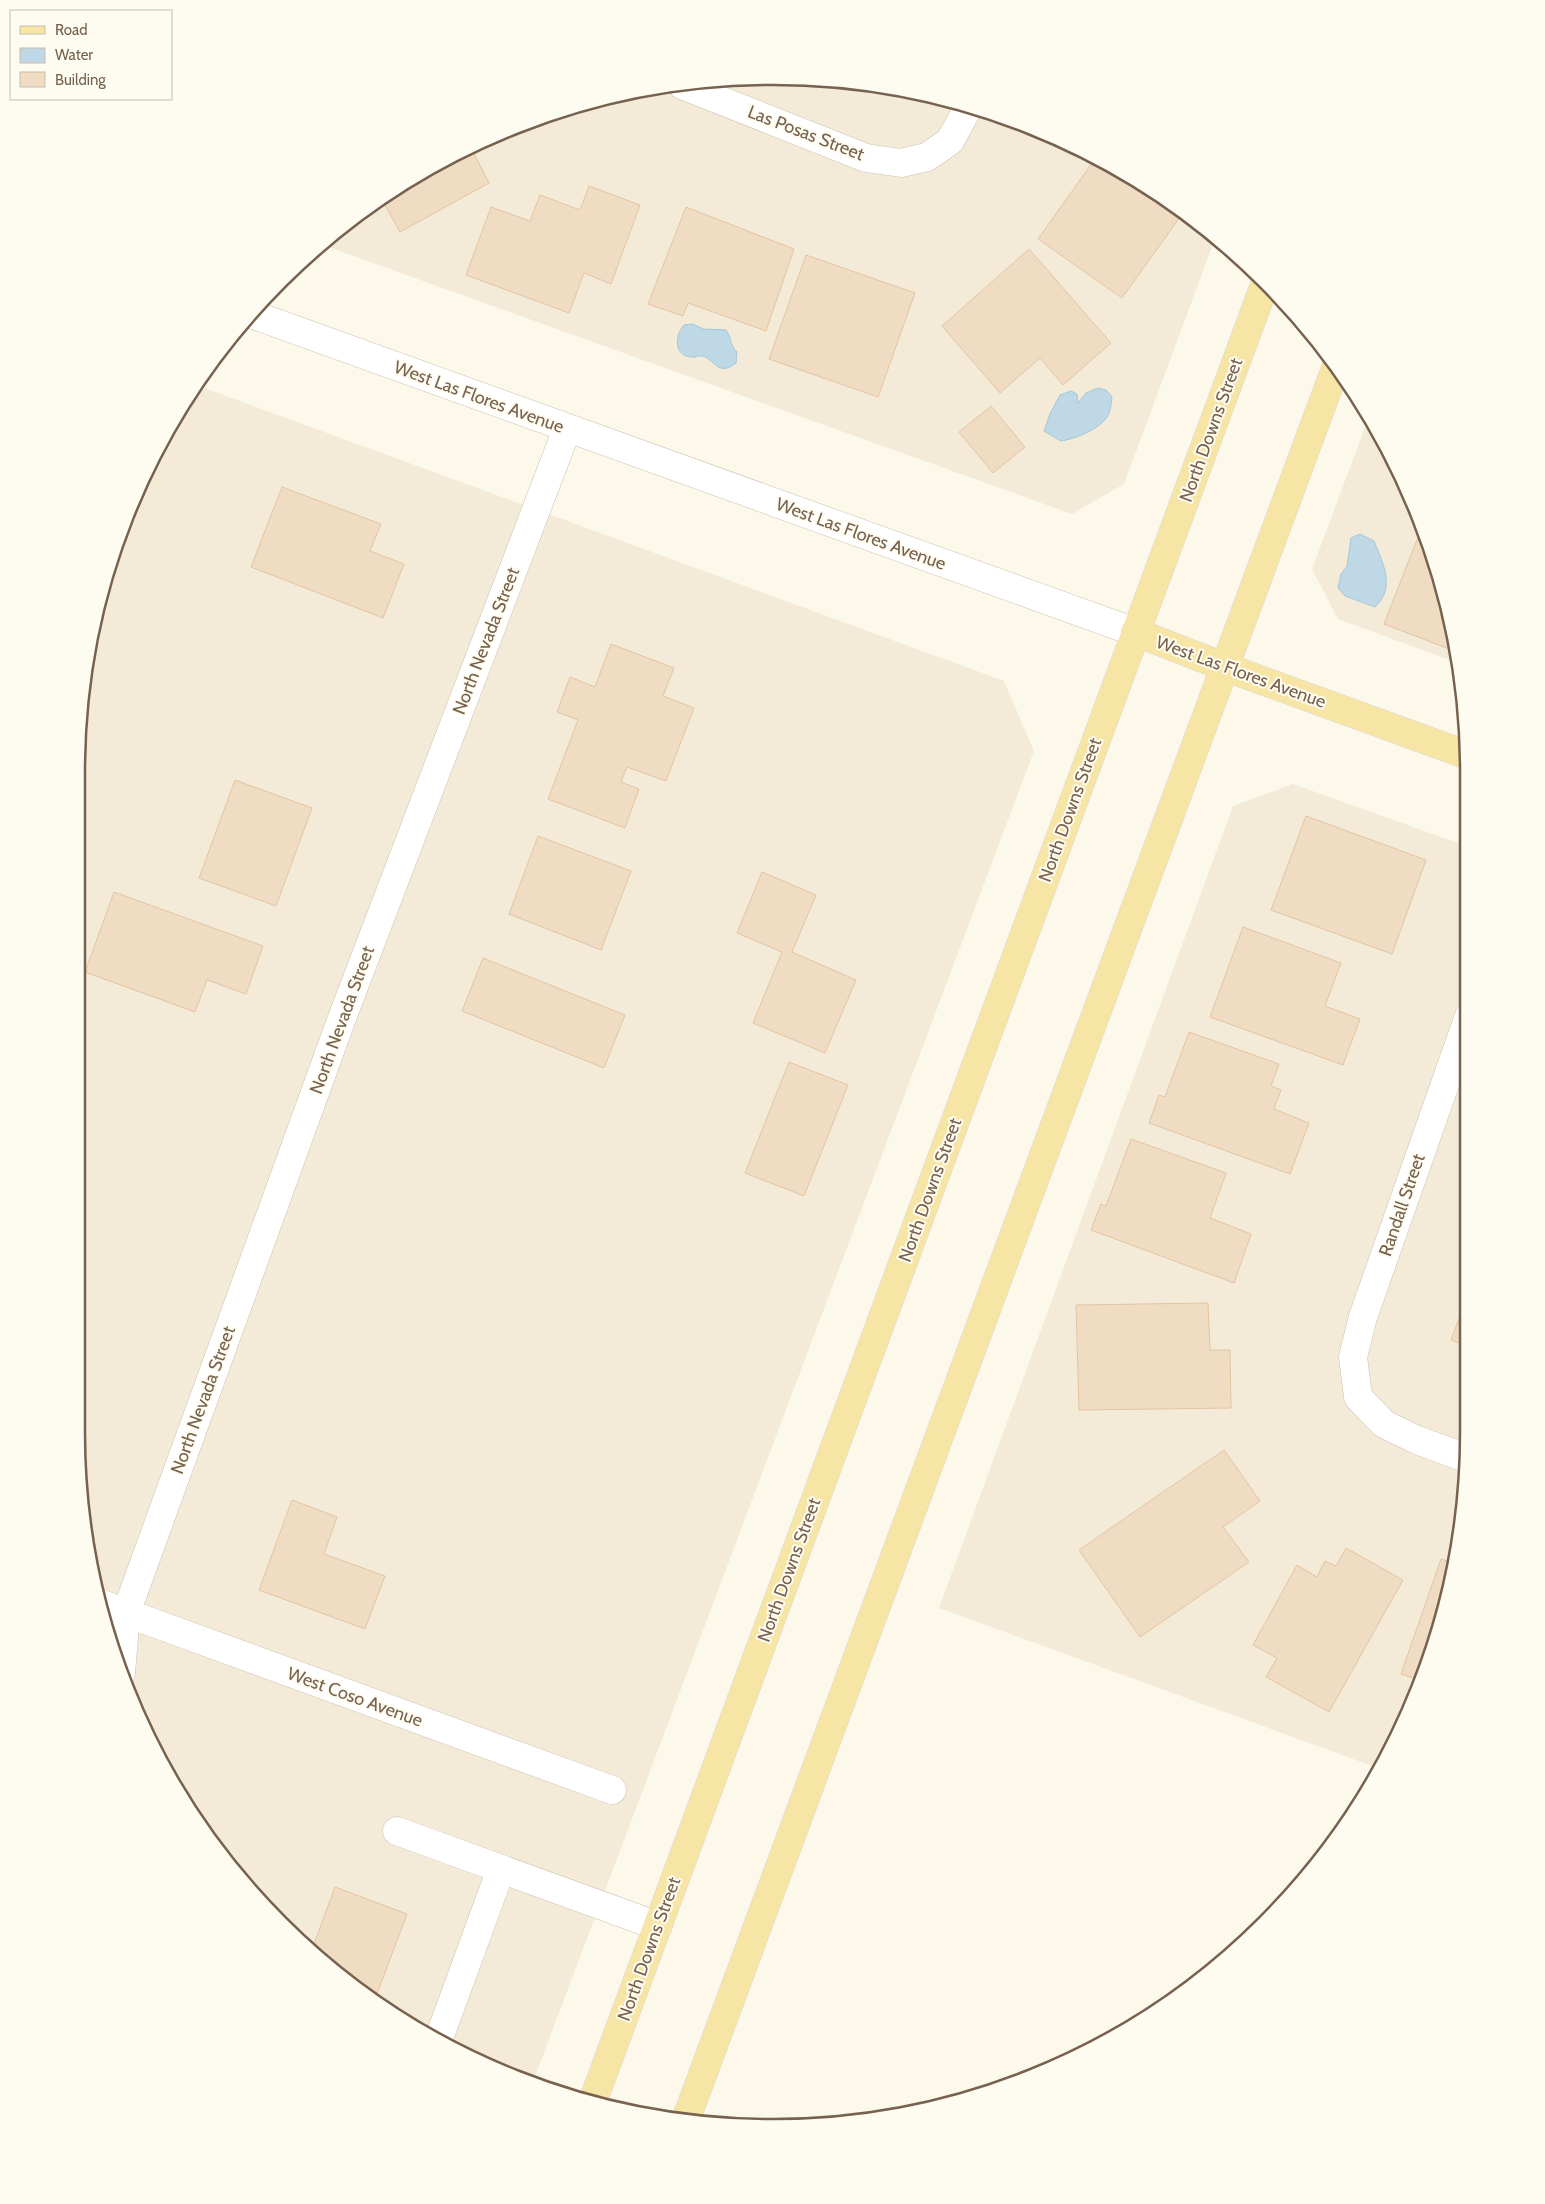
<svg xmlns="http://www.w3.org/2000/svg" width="1545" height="2204" viewBox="0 0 1545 2204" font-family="Cabin,sans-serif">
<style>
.residential{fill:#f3ebd8}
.water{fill:#bed9e5;stroke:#a5c7d7}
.building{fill:#f0dcc2;stroke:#e2c5a3}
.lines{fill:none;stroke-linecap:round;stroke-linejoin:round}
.minor-casing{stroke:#cec1b0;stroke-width:29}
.major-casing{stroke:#dbd6d1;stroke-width:29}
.minor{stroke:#fff;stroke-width:28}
.major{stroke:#f7e5a6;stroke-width:28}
.labels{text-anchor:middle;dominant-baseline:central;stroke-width:4;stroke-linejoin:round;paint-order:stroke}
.street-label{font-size:18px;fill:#76624e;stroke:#fefbf0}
.rim{fill:none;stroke:#76624e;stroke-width:2.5}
</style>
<rect width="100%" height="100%" fill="#fcf8ea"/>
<!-- residential -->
<g class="residential">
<path d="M773,76L909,90L1039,129L1160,194L1215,239L1124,484L1072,514L323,245L386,193L506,129L637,90Z"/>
<path d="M199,386L1004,681L1034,751L533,2082L506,2075L424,2034L314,1955L193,1818L129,1698L100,1612L76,1431V772L90,637L113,548L169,425Z"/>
<path d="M1368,419L1397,464L1455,637L1458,663L1338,619L1312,569Z"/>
<path d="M1293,784L1469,847V1432L1455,1568L1416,1698L1378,1768L939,1608L1233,806Z"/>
</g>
<!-- water -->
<g class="water">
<path d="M693,324L703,329L726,330C732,338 729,344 737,352L736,363C718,377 715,360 703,356C698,355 696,358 692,357C673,356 675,335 684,325Z"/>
<path d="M1098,388L1106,390L1112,397C1111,402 1111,409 1109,413C1104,428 1075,439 1061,441L1044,431L1050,414L1060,395L1071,391L1077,394L1078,403L1086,393Z"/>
<path d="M1360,534L1374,541C1383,563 1396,588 1375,607L1345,596L1338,588L1341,574L1347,566L1351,538Z"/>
</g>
<!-- building -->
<g class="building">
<path d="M471,148L489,183L400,232L381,198Z"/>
<path d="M1095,159L1160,194L1183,213L1122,298L1038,239Z"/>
<path d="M589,186L640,205L611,284L584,273L569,313L466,275L491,207L530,221L540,195L580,210Z"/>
<path d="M686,207L794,249L766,331L688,303L683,316L648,304Z"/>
<path d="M1029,249L1111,343L1063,385L1040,358L1000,393L942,326Z"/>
<path d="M806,255L915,293L878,397L769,359Z"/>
<path d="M991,406L1025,447L993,473L959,432Z"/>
<path d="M282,487L381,524L370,551L404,564L383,618L251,567Z"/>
<path d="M1420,532L1455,637L1457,652L1384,624Z"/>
<path d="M611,644L674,668L663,696L694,708L666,781L627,767L621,782L639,789L625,828L548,799L578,720L557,712L570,677L595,687Z"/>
<path d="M235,780L312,808L276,906L199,878Z"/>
<path d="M1306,816L1426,860L1392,954L1271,910Z"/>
<path d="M538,836L631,871L601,950L509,914Z"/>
<path d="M762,872L816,895L792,952L856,980L825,1053L753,1023L782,952L737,933Z"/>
<path d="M114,892L263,946L246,994L207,980L195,1012L85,972Z"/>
<path d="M1243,927L1341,963L1325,1006L1360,1019L1343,1065L1210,1017Z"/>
<path d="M483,958L625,1015L604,1068L462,1011Z"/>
<path d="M1189,1032L1279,1064L1271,1086L1281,1090L1274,1109L1309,1123L1290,1174L1149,1123L1159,1095L1165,1097Z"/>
<path d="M789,1062L848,1085L804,1196L745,1173Z"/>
<path d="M1131,1139L1226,1173L1210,1218L1251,1234L1234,1283L1091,1230L1101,1204L1106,1206Z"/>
<path d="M1469,1292V1347L1451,1340Z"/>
<path d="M1208,1303L1210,1350H1230L1231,1408L1079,1410L1076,1305Z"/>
<path d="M1224,1450L1260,1501L1223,1527L1249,1562L1140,1637L1079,1550Z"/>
<path d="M292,1500L337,1517L324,1554L385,1576L365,1629L259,1590Z"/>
<path d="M1346,1548L1403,1580L1329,1712L1266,1677L1277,1658L1253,1645L1297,1565L1317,1577L1325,1561L1336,1566Z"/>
<path d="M1441,1559L1456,1564L1455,1568L1421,1681L1401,1674Z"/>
<path d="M335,1887L407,1914L375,1999L311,1952Z"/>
</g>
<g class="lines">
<defs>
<g id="minor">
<path d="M682,85L866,158L901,163L927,157L950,141L968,108"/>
<path d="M254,315L1135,632"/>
<path d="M1466,1458L1417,1440L1384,1424L1358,1397L1353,1357L1363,1317L1469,1016"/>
<path d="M99,1603L612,1790"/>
<path d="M121,1673L126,1613L342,1018L567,429"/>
<path d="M397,1831L501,1869"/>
<path d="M438,2041L501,1869L658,1926"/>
</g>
<g id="major">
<path d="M1135,632L1225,667L1467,755"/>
<path d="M594,2098L1266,281"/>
<path d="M685,2122L1336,367"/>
</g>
</defs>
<!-- minor casing -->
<use href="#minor" class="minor-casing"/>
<!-- major casing -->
<use href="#major" class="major-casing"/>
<!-- minor -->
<use href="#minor" class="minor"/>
<!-- major -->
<use href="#major" class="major"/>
</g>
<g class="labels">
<!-- street labels -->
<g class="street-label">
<text transform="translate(806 133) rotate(21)">Las Posas Street</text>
<text transform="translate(479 397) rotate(20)">West Las Flores Avenue</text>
<text transform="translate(1211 430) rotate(-70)">North Downs Street</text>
<text transform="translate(861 534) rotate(20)">West Las Flores Avenue</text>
<text transform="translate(486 641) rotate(-69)">North Nevada Street</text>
<text transform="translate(1241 672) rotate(20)">West Las Flores Avenue</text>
<text transform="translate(1070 810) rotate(-70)">North Downs Street</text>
<text transform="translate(342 1020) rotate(-70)">North Nevada Street</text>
<text transform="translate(930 1190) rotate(-70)">North Downs Street</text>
<text transform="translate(1402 1205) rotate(-71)">Randall Street</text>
<text transform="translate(203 1400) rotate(-70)">North Nevada Street</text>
<text transform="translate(789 1570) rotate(-70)">North Downs Street</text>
<text transform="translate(355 1697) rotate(20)">West Coso Avenue</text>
<text transform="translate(649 1949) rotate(-70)">North Downs Street</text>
</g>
</g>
<!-- crop -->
<path d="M0 0H1545V2204H0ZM772 85H773A687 687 0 0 1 1460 772V1432A687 687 0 0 1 773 2119H772A687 687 0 0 1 85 1432V772A687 687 0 0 1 772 85Z" fill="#fefbf0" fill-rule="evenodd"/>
<path class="rim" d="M772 85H773A687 687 0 0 1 1460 772V1432A687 687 0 0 1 773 2119H772A687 687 0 0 1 85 1432V772A687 687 0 0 1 772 85Z"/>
<!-- legend -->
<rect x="10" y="10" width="162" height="90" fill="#fefbf0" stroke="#c8beaf"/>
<rect x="20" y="26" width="25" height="8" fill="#f7e5a6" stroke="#c8beaf"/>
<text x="55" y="35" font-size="15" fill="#76624e">Road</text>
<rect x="20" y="48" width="25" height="15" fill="#bed9e5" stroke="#c8beaf"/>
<text x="55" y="60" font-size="15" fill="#76624e">Water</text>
<rect x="20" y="72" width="25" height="15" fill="#f0dcc2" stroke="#c8beaf"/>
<text x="55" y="85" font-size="15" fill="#76624e">Building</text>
</svg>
